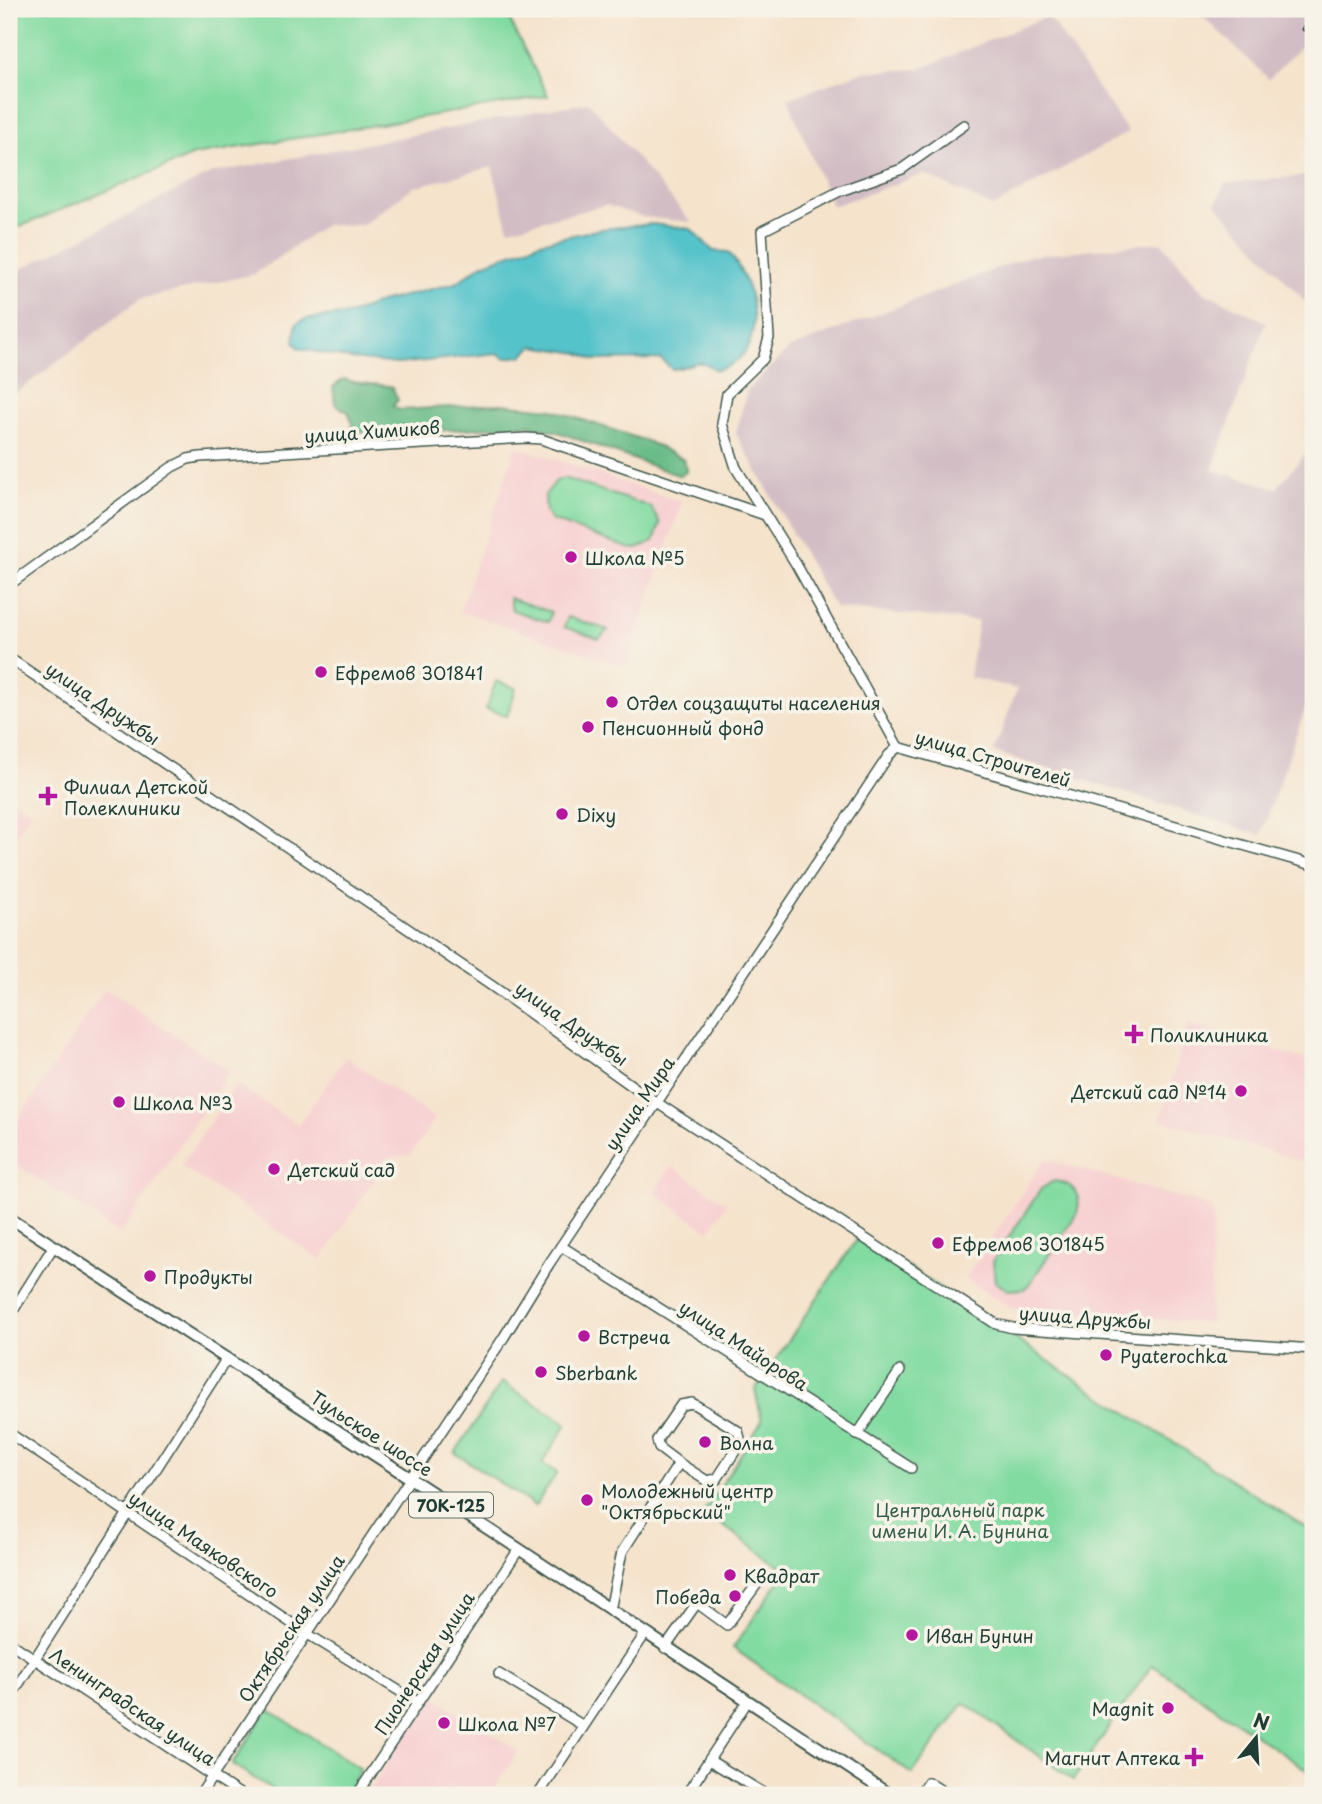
<svg xmlns="http://www.w3.org/2000/svg" width="1322" height="1804" viewBox="0 0 1322 1804" font-family="'Playpen Sans',sans-serif">
  <style>
    .built { fill: #f7cfd0 }
    .industrial { fill: #d2bdc5 }
    .green { fill: #82dba1; stroke: #508c6a; stroke-width: 2 }
    .forest { fill: #69bb87; stroke: #447c5e; stroke-width: 2 }
    .water { fill: #55c3ca; stroke: #3a807f; stroke-width: 2 }
    .lines { fill: none; stroke-linecap: round; stroke-linejoin: round }
    .minor-casing { stroke: #3f564b; stroke-width: 12 }
    .major-casing { stroke: #3f564b; stroke-width: 14 }
    .minor { stroke: #fff; stroke-width: 9 }
    .major { stroke: #fff; stroke-width: 10 }
    .rail-casing { stroke: #1f3d34; stroke-width: 5 }
    .rail { stroke: #f7f3e8; stroke-width: 2.5; stroke-dasharray: 8; stroke-linecap: butt }
    .poi-dot { fill: #b5179e; stroke: #f7f3e8; stroke-width: 2.5 }
    .labels { text-anchor: middle; dominant-baseline: central; stroke-width: 7; stroke-linejoin: round; paint-order: stroke }
    .shield { fill: #f7f3e8; stroke: #60746a; stroke-width: 2 }
    .shield-label { font-size: 16px; font-weight: bold; fill: #1f3d34 }
    .street-label { font-size: 18px; fill: #1f3d34; stroke: #f7f3e8 }
    .poi-label { font-size: 18px; fill: #1f3d34; stroke: #f7f3e8; text-anchor: start }
    .park-label { font-size: 18px; fill: #335d4a; stroke: #f7f3e8 }
  </style>
  <rect width="100%" height="100%" fill="#f7f3e8"/>
  <filter id="ink" filterUnits="userSpaceOnUse"><feTurbulence type="fractalNoise" baseFrequency=".0143" numOctaves="2"/><feDisplacementMap in="SourceGraphic" scale="14" xChannelSelector="R" yChannelSelector="G"/><feConvolveMatrix kernelMatrix="1 2 1 2 8 2 1 2 1" color-interpolation-filters="sRGB"/></filter>
  <filter id="wash" filterUnits="userSpaceOnUse"><feTurbulence type="fractalNoise" baseFrequency=".00686" numOctaves="4" result="noise"/><feDisplacementMap in="SourceGraphic" scale="28" xChannelSelector="R" yChannelSelector="G"/><feGaussianBlur stdDeviation="1.57" result="paint"/><feColorMatrix in="noise" values="0 0 0 0 0 0 0 0 0 0 0 0 0 0 0 0 0 1.4 0 .05"/><feComposite in="paint" operator="in"/></filter>
  <g filter="url(#wash)">
    <rect width="100%" height="100%" fill="#f5e3cc"/>
    <g class="built">
      <path d="M516,446L682,502L626,667L460,611Z"/>
      <path d="M9,797L31,812L9,847Z"/>
      <path d="M105,989L229,1071L121,1234L9,1160V1133Z"/>
      <path d="M1188,1024L1313,1062L1312,1164L1160,1120Z"/>
      <path d="M346,1057L435,1119L410,1155L388,1158L368,1172L376,1177L321,1260L181,1166L236,1084L298,1125Z"/>
      <path d="M1045,1159L1213,1207L1210,1323L1011,1308L965,1279Z"/>
      <path d="M672,1166L727,1204L709,1231L654,1193Z"/>
      <path d="M431,1695L519,1751L491,1795H367Z"/>
    </g>
    <g class="industrial">
      <path d="M1195,9H1313V34L1269,79Z"/>
      <path d="M1048,16L1128,132L993,207L924,174L832,206L788,99L861,72L920,69Z"/>
      <path d="M589,102L691,222L643,217L606,205L509,229L492,167L413,187L362,225H325L255,274L140,299L9,398V275L212,173Z"/>
      <path d="M1313,175V310L1216,204L1225,184Z"/>
      <path d="M1161,242L1202,291L1266,322L1212,470L1277,488L1313,444V699L1309,698L1261,835L994,752L1017,689L969,677L978,621L835,608L736,434L747,390L790,348L1030,256Z"/>
    </g>
    <g class="green">
      <path d="M9,9H504L548,96L194,155L9,231Z"/>
      <path d="M564,478L651,507L660,523L654,541L637,549L628,548L551,520L546,513L545,495L556,481Z"/>
      <path d="M509,598L551,612L548,622L512,610Z"/>
      <path d="M568,617L608,630L599,639L564,627Z"/>
      <path d="M496,681L516,688L507,716L486,709Z"/>
      <path d="M1054,1181C1073,1182 1082,1195 1077,1213L1030,1283L1024,1289L1008,1290L995,1282L993,1261L1041,1189Z"/>
      <path d="M857,1239L915,1271L1096,1393L1313,1532V1774L1152,1665L1073,1780L964,1703L912,1774L733,1648L786,1571L704,1512L762,1421L755,1390Z"/>
      <path d="M502,1382L567,1424L542,1463L557,1473L535,1506L455,1453Z"/>
      <path d="M268,1709L361,1769L345,1795H281L232,1764Z"/>
    </g>
    <path class="forest" d="M344,379C360,386 376,382 392,387L398,400L393,406L400,410L501,404L550,409L649,442L683,459L687,471L680,476L558,432L527,425L370,435L353,428L349,413L335,404L333,387Z"/>
    <path class="water" d="M652,224L691,229L713,251L728,252C756,283 772,358 716,370C694,355 693,368 672,369L661,359L595,360L579,353L533,346L522,356L504,358L498,353L398,364L351,359L299,348L294,342L296,324L305,319L352,314L380,302L456,283L483,264L541,242L601,229Z"/>
  </g>
  <g filter="url(#ink)">
    <g class="lines">
      <defs>
        <g id="minor">
          <path d="M964,125L902,169L840,191L762,231L769,338L763,359L727,394L722,424L736,468L796,564L898,747L1313,865"/>
          <path d="M9,585L172,467L188,459L200,457L526,438L541,439L765,515"/>
          <path d="M9,658L492,986L642,1093L996,1324L1013,1328L1313,1349"/>
          <path d="M561,1246L911,1468"/>
          <path d="M9,1317L53,1247"/>
          <path d="M9,1433L306,1633L417,1702"/>
          <path d="M857,1435L900,1371"/>
          <path d="M610,1610L622,1552L679,1463L659,1448L657,1440L681,1405L692,1403L738,1431L741,1442L717,1479L707,1481L679,1463"/>
          <path d="M9,1642L241,1795"/>
          <path d="M665,1648L697,1603L727,1625L757,1584"/>
          <path d="M499,1674L582,1725"/>
          <path d="M9,1699L227,1358"/>
          <path d="M709,1760L767,1795"/>
          <path d="M200,1795L504,1337L549,1264L889,755L898,747"/>
          <path d="M357,1795L519,1549"/>
          <path d="M538,1795L645,1634"/>
          <path d="M686,1795L747,1702"/>
          <path d="M919,1795L928,1782L948,1795"/>
        </g>
        <path id="major" d="M9,1217L519,1549L890,1795"/>
      </defs>
      <use href="#minor" class="minor-casing"/>
      <use href="#major" class="major-casing"/>
      <use href="#minor" class="minor"/>
      <use href="#major" class="major"/>
      <defs>
        <path id="rail" d="M1304,29L1313,20"/>
      </defs>
      <use href="#rail" class="rail-casing"/>
      <use href="#rail" class="rail"/>
    </g>
  </g>
  <g class="poi-dot">
    <circle cx="571" cy="557" r="7"/>
    <circle cx="321" cy="672" r="7"/>
    <circle cx="612" cy="702" r="7"/>
    <circle cx="588" cy="727" r="7"/>
    <path d="M44.5 785.5h7v7h7v7h-7v7h-7v-7h-7v-7h7z"/>
    <circle cx="562" cy="814" r="7"/>
    <path d="M1130.5 1023.5h7v7h7v7h-7v7h-7v-7h-7v-7h7z"/>
    <circle cx="1241" cy="1091" r="7"/>
    <circle cx="119" cy="1102" r="7"/>
    <circle cx="274" cy="1169" r="7"/>
    <circle cx="938" cy="1243" r="7"/>
    <circle cx="150" cy="1276" r="7"/>
    <circle cx="584" cy="1336" r="7"/>
    <circle cx="1106" cy="1355" r="7"/>
    <circle cx="541" cy="1372" r="7"/>
    <circle cx="705" cy="1442" r="7"/>
    <circle cx="587" cy="1500" r="7"/>
    <circle cx="730" cy="1575" r="7"/>
    <circle cx="735" cy="1596" r="7"/>
    <circle cx="912" cy="1635" r="7"/>
    <circle cx="1168" cy="1708" r="7"/>
    <circle cx="444" cy="1723" r="7"/>
    <path d="M1190.5 1746.5h7v7h7v7h-7v7h-7v-7h-7v-7h7z"/>
  </g>
  <g class="labels">
    <rect class="shield" x="409" y="1492.5" width="84" height="25" rx="5"/>
    <g class="shield-label">
      <text x="451" y="1505">70К-125</text>
    </g>
    <g class="street-label">
      <text transform="translate(372 431) rotate(-4)">улица Химиков</text>
      <text transform="translate(103 703) rotate(34)">улица Дружбы</text>
      <text transform="translate(993 758) rotate(16)">улица Строителей</text>
      <text transform="translate(572 1023) rotate(35)">улица Дружбы</text>
      <text transform="translate(639 1103) rotate(-56)">улица Мира</text>
      <text transform="translate(1085 1317) rotate(4)">улица Дружбы</text>
      <text transform="translate(744 1345) rotate(33)">улица Майорова</text>
      <text transform="translate(372 1433) rotate(33)">Тульское шоссе</text>
      <text transform="translate(204 1544) rotate(34)">улица Маяковского</text>
      <text transform="translate(291 1628) rotate(-56)">Октябрьская улица</text>
      <text transform="translate(424 1663) rotate(-57)">Пионерская улица</text>
      <text transform="translate(133 1706) rotate(34)">Ленинградская улица</text>
    </g>
    <g class="poi-label">
      <text x="585" y="557">Школа №5</text>
      <text x="335" y="672">Ефремов 301841</text>
      <text x="626" y="702">Отдел соцзащиты населения</text>
      <text x="602" y="727">Пенсионный фонд</text>
      <text x="64" y="786">Филиал Детской<tspan x="64" dy="21">Полеклиники</tspan></text>
      <text x="576" y="814">Dixy</text>
      <text x="1150" y="1034">Поликлиника</text>
      <text x="1227" y="1091" text-anchor="end">Детский сад №14</text>
      <text x="133" y="1102">Школа №3</text>
      <text x="288" y="1169">Детский сад</text>
      <text x="952" y="1243">Ефремов 301845</text>
      <text x="164" y="1276">Продукты</text>
      <text x="598" y="1336">Встреча</text>
      <text x="1120" y="1355">Pyaterochka</text>
      <text x="555" y="1372">Sberbank</text>
      <text x="719" y="1442">Волна</text>
      <text x="601" y="1490">Молодежный центр<tspan x="601" dy="21">"Октябрьский"</tspan></text>
      <text x="744" y="1575">Квадрат</text>
      <text x="721" y="1596" text-anchor="end">Победа</text>
      <text x="926" y="1635">Иван Бунин</text>
      <text x="1154" y="1708" text-anchor="end">Magnit</text>
      <text x="458" y="1723">Школа №7</text>
      <text x="1180" y="1757" text-anchor="end">Магнит Аптека</text>
    </g>
    <g class="park-label">
      <text x="960" y="1509">Центральный парк<tspan x="960" dy="21">имени И. А. Бунина</tspan></text>
    </g>
  </g>
  <rect width="1322" height="1804" fill="none" stroke="#f7f3e8" stroke-width="35"/>
  <g transform="translate(1256 1738) rotate(18)" stroke="#f7f3e8" stroke-width="5" paint-order="stroke">
  <path d="M0-5L12 26L0 18L-12 26Z" fill="#1f3d34"/>
  <text y="-10" font-size="19" font-weight="bold" text-anchor="middle" fill="#1f3d34">N</text>
  </g>
</svg>
